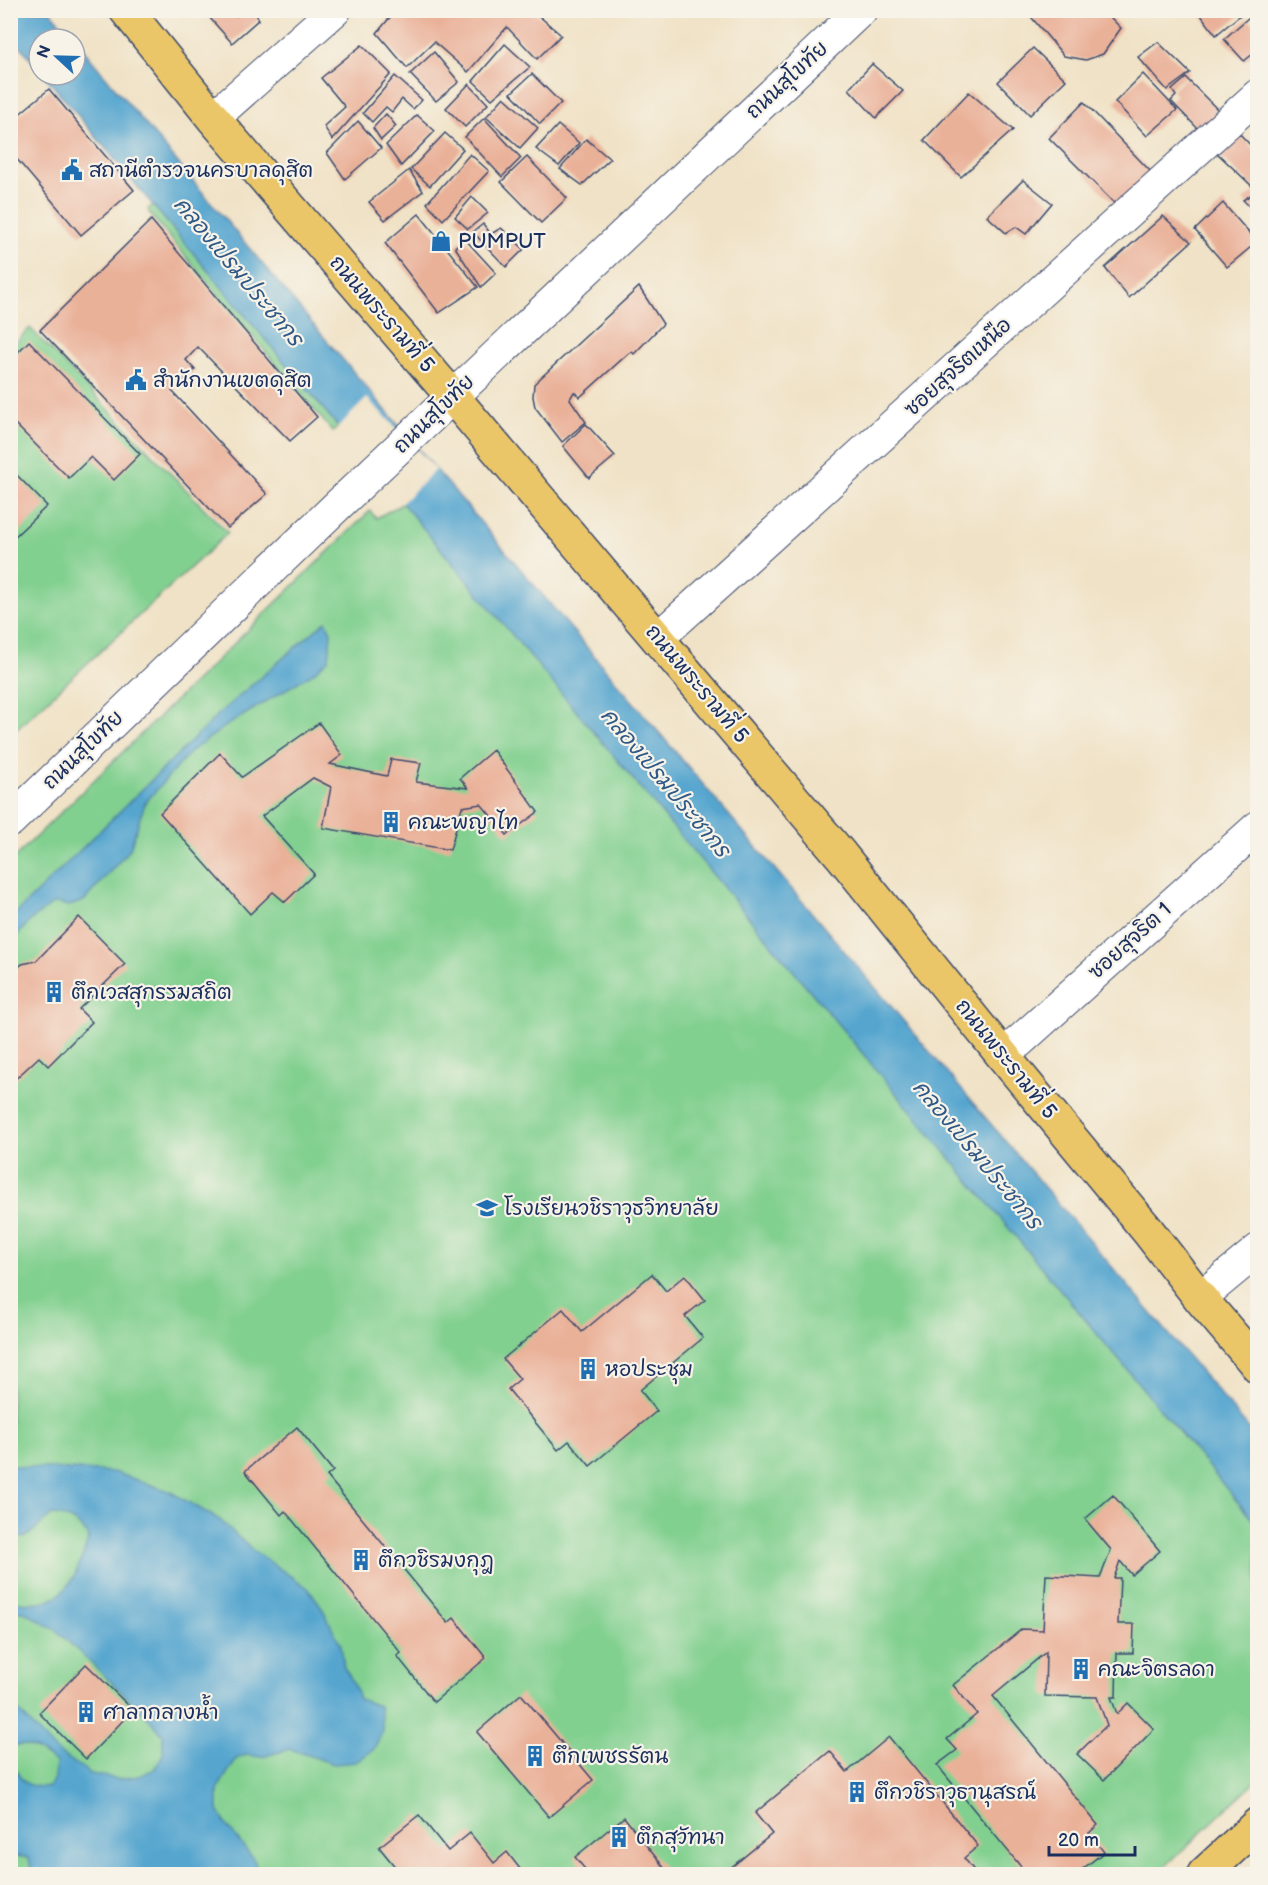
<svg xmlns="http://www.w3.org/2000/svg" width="1268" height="1885" viewBox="0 0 1268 1885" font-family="'Balsamiq Sans','Playpen Sans Thai',sans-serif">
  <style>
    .green { fill: #82d090; stroke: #4e8077; stroke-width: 1.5 }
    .water { fill: #55a5cf; stroke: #386a96; stroke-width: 1.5 }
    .pier { fill: #f0e2c6 }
    .building { fill: #eab199 }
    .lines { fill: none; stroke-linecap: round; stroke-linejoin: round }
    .minor-casing { stroke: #3b4a6e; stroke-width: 34 }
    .major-casing { stroke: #3b4a6e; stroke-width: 36 }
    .minor { stroke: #fff; stroke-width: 32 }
    .major { stroke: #ebc669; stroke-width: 33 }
    .labels { text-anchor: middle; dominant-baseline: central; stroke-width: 4.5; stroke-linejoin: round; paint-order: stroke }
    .street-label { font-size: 21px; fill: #1b2f5e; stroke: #f7f3e8 }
    .poi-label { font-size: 21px; fill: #1b2f5e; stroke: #f7f3e8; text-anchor: start }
    .water-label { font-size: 22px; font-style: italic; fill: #2f5886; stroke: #f7f3e8 }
  </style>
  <rect width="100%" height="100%" fill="#f7f3e8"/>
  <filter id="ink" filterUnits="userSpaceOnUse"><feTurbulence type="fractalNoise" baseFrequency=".0167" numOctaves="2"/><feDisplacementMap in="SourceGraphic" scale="12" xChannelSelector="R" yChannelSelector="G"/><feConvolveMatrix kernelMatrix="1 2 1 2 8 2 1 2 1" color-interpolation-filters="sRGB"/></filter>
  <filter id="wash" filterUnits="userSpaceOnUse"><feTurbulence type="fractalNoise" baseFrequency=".008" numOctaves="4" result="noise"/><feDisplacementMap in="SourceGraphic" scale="24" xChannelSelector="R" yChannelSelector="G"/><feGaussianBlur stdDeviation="1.35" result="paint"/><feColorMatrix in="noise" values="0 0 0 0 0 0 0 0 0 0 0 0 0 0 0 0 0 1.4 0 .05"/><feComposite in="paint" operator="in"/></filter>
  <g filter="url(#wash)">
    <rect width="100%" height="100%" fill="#f0e2c6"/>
    <g class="green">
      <path d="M153,205L339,426L333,432L150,214L148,209Z"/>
      <path d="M30,328L228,533L11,734L10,348Z"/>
      <path d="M404,503L1257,1525V1780L1157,1874H11V861L370,511L376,518Z"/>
    </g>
    <g class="water">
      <path d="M10,11H50L74,39H39V69L11,35Z"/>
      <path d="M75,40L317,329L1257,1438V1525L44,75H75Z"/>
      <path d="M326,621L331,632L329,659L313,673L229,724L190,752L145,803L130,849L84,901L69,906L54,903L31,920L11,942V918L225,708Z"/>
      <path d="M11,1466L113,1472L169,1491L220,1520L251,1549L308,1588L321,1606L341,1645L344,1668L352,1680L359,1699L379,1706L383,1731L373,1750L356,1762L334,1764L290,1749L262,1757L246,1755L236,1759L218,1788V1810L227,1826L254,1860L259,1874H32L29,1858L17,1856L11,1858V1761C21,1781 24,1788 49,1787L55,1778L56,1763C43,1753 27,1740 11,1747V1697L16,1708L54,1749L91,1774L118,1779L139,1776L155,1769L163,1754V1735L145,1714L56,1630L23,1611H11V1601C65,1611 75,1581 89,1537C79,1523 69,1516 52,1515L25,1538L11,1535Z"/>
    </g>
    <path class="pier" d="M367,398L436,469L401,504L337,428Z"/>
    <g id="blocks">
      <g class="building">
        <path d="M217,10H230L236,16L243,10H253L259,19L232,43L209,17Z"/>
        <path d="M396,10H532L561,35L537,59L507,27L468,72L434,42L407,68L377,33Z"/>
        <path d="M1029,10H1103L1121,28L1103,54L1086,60L1064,56L1027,12Z"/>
        <path d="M1197,10H1242L1244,12L1216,35Z"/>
        <path d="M1248,18L1258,28V50L1244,61L1224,39Z"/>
        <path d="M1158,42L1190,73L1167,90L1138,57Z"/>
        <path d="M505,44L530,67L492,99L473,81Z"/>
        <path d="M362,45L391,74L332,140L324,126L345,107L321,78Z"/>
        <path d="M1033,48L1066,80L1030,115L998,82Z"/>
        <path d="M434,52L459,82L436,101L410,74Z"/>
        <path d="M872,64L903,91L876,118L849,89Z"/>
        <path d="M532,74L561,103L540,124L511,93Z"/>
        <path d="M1143,74L1177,110L1147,136L1115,102Z"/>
        <path d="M395,76L422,100L413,109L402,99L392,112L386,107L372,122L363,113Z"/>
        <path d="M1186,78L1223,115L1203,134L1171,101L1176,96L1172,90Z"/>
        <path d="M469,84L488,104L465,127L446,108Z"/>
        <path d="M49,89L134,190L81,235L10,151V122Z"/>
        <path d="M969,92L1013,130L961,177L924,140Z"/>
        <path d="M504,97L538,128L520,148L486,117Z"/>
        <path d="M1084,102L1153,174L1118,207L1049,138Z"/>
        <path d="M386,114L396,126L381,140L373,128Z"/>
        <path d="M417,115L435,131L401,166L386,145Z"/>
        <path d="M484,118L521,158L502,177L465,137Z"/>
        <path d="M358,121L381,148L345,179L327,153Z"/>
        <path d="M558,125L579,143L559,166L536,149Z"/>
        <path d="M1237,131L1258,153V215L1243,200L1257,191L1216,152Z"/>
        <path d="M445,133L463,149L430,186L411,169Z"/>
        <path d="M586,139L610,159L582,185L560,169Z"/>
        <path d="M470,154L489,171L443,220L427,203Z"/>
        <path d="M527,157L567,198L541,223L501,182Z"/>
        <path d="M409,170L423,191L385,220L369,202Z"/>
        <path d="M1023,180L1052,203L1026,234L1016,227L1006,233L987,216Z"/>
        <path d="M472,197L488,213L468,229L455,217Z"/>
        <path d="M1223,203L1257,242L1227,267L1195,230Z"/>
        <path d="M419,214L478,287L439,313L385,243Z"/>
        <path d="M1163,216L1191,242L1129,298L1105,268Z"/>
        <path d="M151,220L317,417L290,441L198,347L186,360L195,370L172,391L267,494L228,528L40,330Z"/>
        <path d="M483,224L491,234L501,228L524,249L506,267L473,232Z"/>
        <path d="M464,238L496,273L481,287L455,247Z"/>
        <path d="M639,287L663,324L634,354L632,352L629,353L580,397L574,392L570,399L586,422L562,442L535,407L533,397L534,384Z"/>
        <path d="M29,341L140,454L114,480L91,457L69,478L10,419V360Z"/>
        <path d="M586,424L615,456L589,478L563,446Z"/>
        <path d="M10,468L47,506L10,541Z"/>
        <path d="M319,723L342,755L330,764L387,776L391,759L421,763L416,782L468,788L460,778L493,750L538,812L507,835L481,804L462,807L450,850L323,828L331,787L313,778L262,816L314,874L285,902L273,892L250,914L160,813L220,753L242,777Z"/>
        <path d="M79,917L125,964L79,1009L92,1022L48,1066L39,1057L10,1084V975L22,964L36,961Z"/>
        <path d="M652,1274L666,1291L685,1275L705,1300L685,1316L703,1338L640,1390L657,1411L590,1466L569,1441L558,1450L525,1410L508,1389L520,1379L503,1359L563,1309L582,1332Z"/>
        <path d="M297,1427L333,1471L327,1476L448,1623L454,1618L486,1658L434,1702L397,1656L401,1653L285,1511L281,1515L245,1471Z"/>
        <path d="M1113,1495L1160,1551L1132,1575L1120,1561L1114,1578H1120L1118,1624H1134L1133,1653H1117L1116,1697H1111L1117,1714L1128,1703L1154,1729L1104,1780L1077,1754L1107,1725L1097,1697L1045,1696L1046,1652L993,1696L1098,1825L1089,1833L1104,1852L1076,1874H1027L937,1765L957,1750L947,1739L977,1714L953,1685L1022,1629L1043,1630L1046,1575L1100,1578L1111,1550L1085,1519Z"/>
        <path d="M86,1664L133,1710L86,1759L39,1713Z"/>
        <path d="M521,1694L593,1780L549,1817L477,1732Z"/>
        <path d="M889,1737L978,1846L964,1858L977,1874H731L728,1870L772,1834L755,1813L830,1751L847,1772Z"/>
        <path d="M419,1815L448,1851L470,1833L494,1863L507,1852L524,1874H401L379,1847Z"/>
        <path d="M624,1817L669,1874H589L575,1857Z"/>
      </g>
    </g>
  </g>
  <g filter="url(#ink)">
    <use href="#blocks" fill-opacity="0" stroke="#3b4a6e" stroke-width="1.5"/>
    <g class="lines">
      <defs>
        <g id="minor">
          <path d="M213,118L335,10"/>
          <path d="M658,638L1258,95"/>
          <path d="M10,821L337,506L861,10"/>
          <path d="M1003,1056L1258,827"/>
          <path d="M1200,1298L1258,1250"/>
        </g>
        <g id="major">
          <path d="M126,10L213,118L452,396L841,855L1003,1056L1148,1231L1200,1298L1258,1366"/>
          <path d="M1204,1874L1258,1824"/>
        </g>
      </defs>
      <use href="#minor" class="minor-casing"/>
      <use href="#major" class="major-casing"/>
      <use href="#minor" class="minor"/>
      <use href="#major" class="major"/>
    </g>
  </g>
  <defs>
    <symbol id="civic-bare" viewBox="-9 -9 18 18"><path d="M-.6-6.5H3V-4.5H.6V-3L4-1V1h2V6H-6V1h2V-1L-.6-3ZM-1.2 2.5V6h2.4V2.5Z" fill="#1f6fb2" stroke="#f7f3e8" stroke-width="2.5" paint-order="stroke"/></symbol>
    <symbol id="shop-bare" viewBox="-9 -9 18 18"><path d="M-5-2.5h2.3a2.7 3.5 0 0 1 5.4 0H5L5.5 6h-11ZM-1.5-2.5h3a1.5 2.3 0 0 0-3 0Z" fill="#1f6fb2" stroke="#f7f3e8" stroke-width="2.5" paint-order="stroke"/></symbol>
    <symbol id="building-bare" viewBox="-9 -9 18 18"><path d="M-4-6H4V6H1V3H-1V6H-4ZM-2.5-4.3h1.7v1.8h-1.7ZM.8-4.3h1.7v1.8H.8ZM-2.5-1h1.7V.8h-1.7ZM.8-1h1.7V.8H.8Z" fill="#1f6fb2" stroke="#f7f3e8" stroke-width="2.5" paint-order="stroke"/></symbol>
    <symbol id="school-bare" viewBox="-9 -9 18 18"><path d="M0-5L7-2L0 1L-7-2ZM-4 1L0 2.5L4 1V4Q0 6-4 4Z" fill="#1f6fb2" stroke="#f7f3e8" stroke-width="2.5" paint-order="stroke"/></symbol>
  </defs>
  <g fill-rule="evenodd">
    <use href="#civic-bare" x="57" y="155" width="30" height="30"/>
    <use href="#shop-bare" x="426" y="226" width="30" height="30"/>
    <use href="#civic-bare" x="121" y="365" width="30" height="30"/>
    <use href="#building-bare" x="376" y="807" width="30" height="30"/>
    <use href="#building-bare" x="39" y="977" width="30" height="30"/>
    <use href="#school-bare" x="472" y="1193" width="30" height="30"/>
    <use href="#building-bare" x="573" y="1354" width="30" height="30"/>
    <use href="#building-bare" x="346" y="1545" width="30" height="30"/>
    <use href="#building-bare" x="1066" y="1654" width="30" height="30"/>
    <use href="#building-bare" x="71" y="1697" width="30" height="30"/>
    <use href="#building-bare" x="520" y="1741" width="30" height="30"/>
    <use href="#building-bare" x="842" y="1777" width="30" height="30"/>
    <use href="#building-bare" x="604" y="1822" width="30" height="30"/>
  </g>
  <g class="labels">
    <g class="street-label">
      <text transform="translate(787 80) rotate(-43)">ถนนสุโขทัย</text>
      <text transform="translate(382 314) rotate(49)">ถนนพระรามที่ 5</text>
      <text transform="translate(958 367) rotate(-42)">ซอยสุจริตเหนือ</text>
      <text transform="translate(434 414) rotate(-44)">ถนนสุโขทัย</text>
      <text transform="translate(697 684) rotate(50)">ถนนพระรามที่ 5</text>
      <text transform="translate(83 750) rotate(-44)">ถนนสุโขทัย</text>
      <text transform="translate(1130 941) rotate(-42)">ซอยสุจริต 1</text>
      <text transform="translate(1006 1059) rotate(51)">ถนนพระรามที่ 5</text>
    </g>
    <g class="poi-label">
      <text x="89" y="170">สถานีตำรวจนครบาลดุสิต</text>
      <text x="458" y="241">PUMPUT</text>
      <text x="153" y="380">สำนักงานเขตดุสิต</text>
      <text x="408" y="822">คณะพญาไท</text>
      <text x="71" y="992">ตึกเวสสุกรรมสถิต</text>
      <text x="504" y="1208">โรงเรียนวชิราวุธวิทยาลัย</text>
      <text x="605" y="1369">หอประชุม</text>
      <text x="378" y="1560">ตึกวชิรมงกุฎ</text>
      <text x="1098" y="1669">คณะจิตรลดา</text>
      <text x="103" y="1712">ศาลากลางน้ำ</text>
      <text x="552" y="1756">ตึกเพชรรัตน</text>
      <text x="874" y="1792">ตึกวชิราวุธานุสรณ์</text>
      <text x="636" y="1837">ตึกสุวัทนา</text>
    </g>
    <g class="water-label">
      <text transform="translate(238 272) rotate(50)">คลองเปรมประชากร</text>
      <text transform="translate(665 783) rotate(50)">คลองเปรมประชากร</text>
      <text transform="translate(977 1155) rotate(50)">คลองเปรมประชากร</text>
    </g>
  </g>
  <rect width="1268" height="1885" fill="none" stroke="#f7f3e8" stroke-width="36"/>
  <g transform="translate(57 57) rotate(292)"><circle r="28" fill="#f7f3e8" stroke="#9fa5b1" stroke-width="1.5"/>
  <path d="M0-4.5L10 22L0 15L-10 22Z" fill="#1f6fb2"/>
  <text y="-9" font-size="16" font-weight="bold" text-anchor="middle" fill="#1b2f5e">N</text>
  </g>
  <path d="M1049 1846v9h86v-9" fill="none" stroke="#1b2f5e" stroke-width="3"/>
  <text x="1058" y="1846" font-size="18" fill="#1b2f5e" stroke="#f7f3e8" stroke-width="4.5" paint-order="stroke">20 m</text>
</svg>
